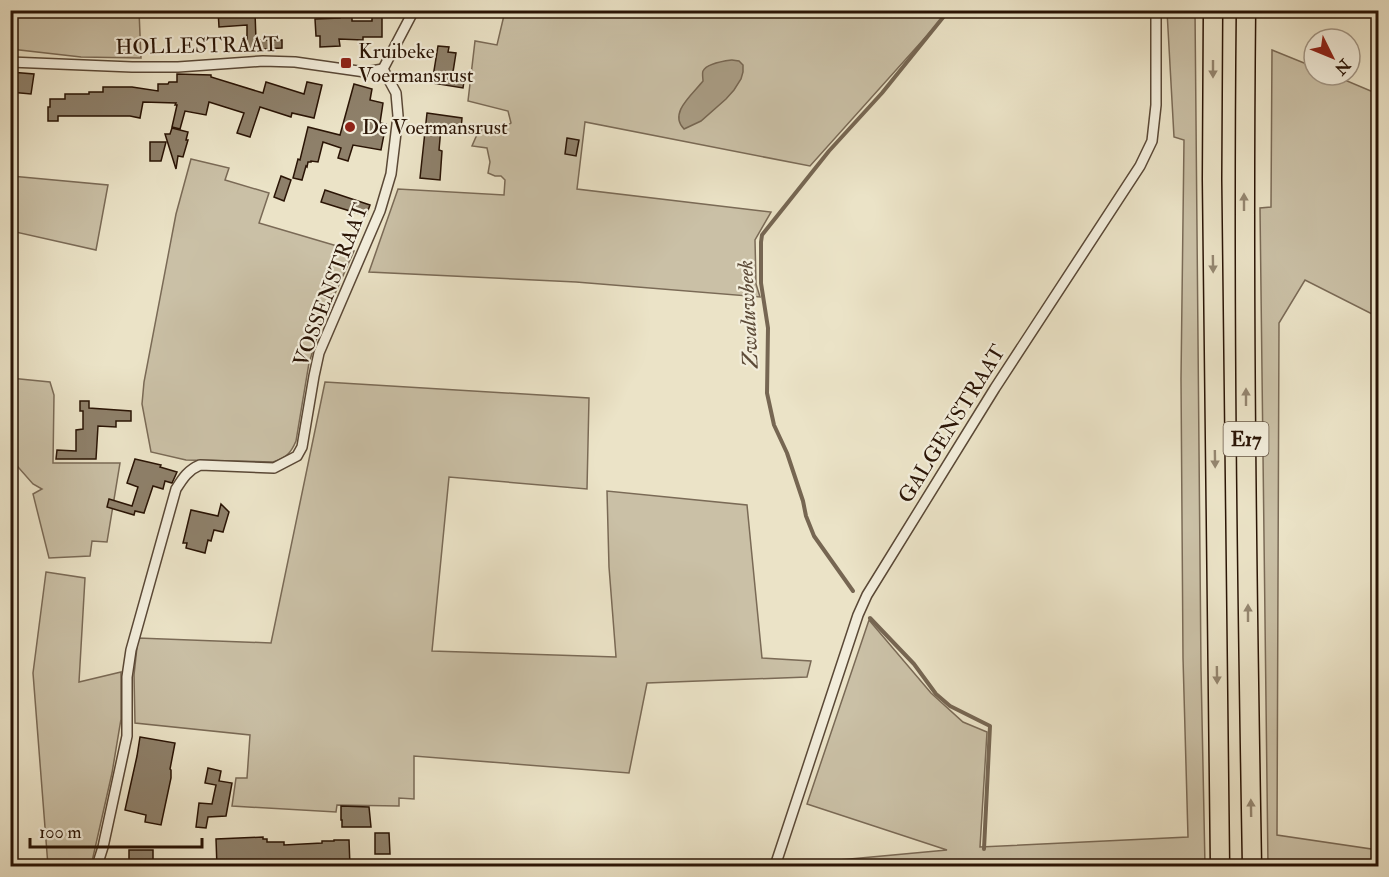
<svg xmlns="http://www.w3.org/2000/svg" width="1389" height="877" viewBox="0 0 1389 877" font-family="'IM FELL Double Pica',serif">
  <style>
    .green { fill: #cac0a6; stroke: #7a6a56; stroke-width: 1.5 }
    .water { fill: #a99d85; stroke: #766652; stroke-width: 1.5 }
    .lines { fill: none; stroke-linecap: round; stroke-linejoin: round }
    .stream { stroke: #766652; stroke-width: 4 }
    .building { fill: #8e806a; stroke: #2a1405; stroke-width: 1.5 }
    .minor-casing { stroke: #5a4836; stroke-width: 12 }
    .motorway-casing { stroke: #2a1405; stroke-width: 21 }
    .minor { stroke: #f2eddb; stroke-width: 9 }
    .motorway { stroke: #ebe3c7; stroke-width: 18 }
    .oneway { fill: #948670 }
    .poi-dot { fill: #8f2418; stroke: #f2eddb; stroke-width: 2 }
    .labels { text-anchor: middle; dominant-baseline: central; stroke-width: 4.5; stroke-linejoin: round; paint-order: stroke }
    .shield { fill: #f2eddb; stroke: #665545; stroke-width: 1.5 }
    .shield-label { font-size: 20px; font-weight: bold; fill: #2a1405 }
    .street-label { font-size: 21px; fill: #2a1405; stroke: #f2eddb }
    .poi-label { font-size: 21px; fill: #2a1405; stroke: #f2eddb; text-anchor: start }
    .water-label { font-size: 22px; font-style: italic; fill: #5d4b38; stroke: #f2eddb }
  </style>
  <rect width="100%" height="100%" fill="#ebe3c7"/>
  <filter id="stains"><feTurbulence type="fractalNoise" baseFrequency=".00333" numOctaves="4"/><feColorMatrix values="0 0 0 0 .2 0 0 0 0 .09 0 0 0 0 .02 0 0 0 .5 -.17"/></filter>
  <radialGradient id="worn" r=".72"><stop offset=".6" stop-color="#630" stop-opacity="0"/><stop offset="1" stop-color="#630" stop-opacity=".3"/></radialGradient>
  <g class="green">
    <path d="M11,10L139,11L141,58L81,57L11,49Z"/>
    <path d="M505,11H949L810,166L585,122L577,189L771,212L755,240L756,284L760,297L576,282L369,272L398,189L504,195L505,180L501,176H495L488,173L490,162L487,148L472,146L479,130L502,129L511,123L508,111L468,101L475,41L497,45Z"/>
    <path d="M1167,11H1195L1201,668L1205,866H795L796,864L947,850L807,804L869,620L931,693L963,722L987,732L980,847L1188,837L1183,658L1181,379L1184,140L1174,137Z"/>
    <path d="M1272,50L1314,67V75H1333L1378,94V317L1305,280L1279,323L1277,835L1378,850V866H1268L1260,208L1271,207Z"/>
    <path d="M191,159L229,168L225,180L269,193L259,223L354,251L321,325L309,363L296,441C291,453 286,458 273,462L186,460L151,452L142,404L144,382L176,214Z"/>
    <path d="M11,176L108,185L96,250L11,231Z"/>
    <path d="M10,378L50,382L54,395L53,463H120L107,542L92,541L90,556L49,558L33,494L42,489L33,484L11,459Z"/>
    <path d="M325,382L589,398L587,489L449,477L432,651L616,657L609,567L607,491L747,505L762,658L811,661L807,677L647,683L629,773L414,756V799L399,798V806L337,805L336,812L232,806L236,778H247L250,735L135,723L134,675L138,638L271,643Z"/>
    <path d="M46,572L85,578L79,682L121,672V719L112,773L91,866H48L33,673Z"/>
  </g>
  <path class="water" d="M732,60L739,61L743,65V72L741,79L734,90L726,99L701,121L684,129C668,113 693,94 703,81C703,79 702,73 703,71C707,63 724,61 732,60Z"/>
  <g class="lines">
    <g class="stream">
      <path d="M853,591L814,536L806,516L803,501L787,453L774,425L767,393L768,328L761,283V242L762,235L829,151L882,93L949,10"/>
      <path d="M870,618L914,664L936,694L950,706L990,726L984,849"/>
    </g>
  </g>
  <g class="building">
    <path d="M218,10H235L236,13L255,12L256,40H282V48L247,50V25L219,27Z"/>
    <path d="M340,10H352V21H372V14H382V37H363V40L339,39L340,46L320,47V36H316L315,19L340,18Z"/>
    <path d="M438,46L449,47L448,52L456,53L453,72L465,74L463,88L432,83Z"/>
    <path d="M10,72L34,74L31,94L10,92Z"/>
    <path d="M177,74L211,75V77L263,93L266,82L304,94L307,82L322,85L314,118L292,113L291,117L260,107L250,137L237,133L244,113L209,102L206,115L185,111L180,129L172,127L177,105H175L176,103L143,102L140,118L130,116H58V121H48V107H50V99H65V94H89V92H103V87H132L158,91V84H168L169,82H177Z"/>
    <path d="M354,84L372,89L370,100L383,103L380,123L386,124L381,150L353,145L348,161L338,158L341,148L323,142L318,162L311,161V162H308L307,167L306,166L302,180L293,178L298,159L300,160L308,127L340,135Z"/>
    <path d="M427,113L462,118L461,130L441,128L439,150L442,151L440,180L420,178Z"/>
    <path d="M172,128L188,132L186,140H188L183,157L178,156L176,169L165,134H170Z"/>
    <path d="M567,138L579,140L576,156L565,154Z"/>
    <path d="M150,142H166L161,161H150Z"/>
    <path d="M281,176L291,180L284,201L274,197Z"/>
    <path d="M325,190L370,205L366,216L321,202Z"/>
    <path d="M80,401H89V408L131,411V421H116V427L98,426L96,459H56L57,450L76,451V430L83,429V411H80Z"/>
    <path d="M135,459L161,465L160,467L177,472L172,483L165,481L163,489L153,486L144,513L135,511L134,515L107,507L109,499L132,506L138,487L127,483Z"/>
    <path d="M221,504L229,512L223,532L214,530L211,541L208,540L205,553L186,548L187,543H183L191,510L218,516Z"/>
    <path d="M140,737L175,743L170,769L171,770V778L161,825L145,822L146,815L125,810L137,756Z"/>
    <path d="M208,768L221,771L219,781L232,783L226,816L208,817L206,828L196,827L199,803L212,804L216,785L205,783Z"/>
    <path d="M341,806L369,807L371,827H342V820H341Z"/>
    <path d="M375,833H389L390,854H375Z"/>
    <path d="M263,837V839H267V842H284V845L322,843V841H334V840H349L350,867H217L216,839Z"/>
    <rect x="129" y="850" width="24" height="17"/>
  </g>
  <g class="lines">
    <defs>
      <g id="minor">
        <path d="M10,62L132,67H178L263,61L295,62L365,72L383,69"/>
        <path d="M383,69L414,10"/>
        <path d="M97,866L103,847L127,736V677L131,650L176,489C183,478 188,470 200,465L274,468L297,456L302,447L314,376L319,353L380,211L391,174L398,116L396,93L383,69"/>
        <path d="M775,866L858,615L867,595L995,388L1140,166L1152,141L1156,105V10"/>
      </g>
      <g id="motorway">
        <path d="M1213,10L1212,179L1220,866"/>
        <path d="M1246,10C1243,296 1247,581 1252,866"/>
      </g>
    </defs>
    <use href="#minor" class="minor-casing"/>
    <use href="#motorway" class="motorway-casing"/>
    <use href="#minor" class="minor"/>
    <use href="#motorway" class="motorway"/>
  </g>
  <defs><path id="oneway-solid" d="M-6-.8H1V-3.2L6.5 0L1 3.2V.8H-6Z" transform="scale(1.5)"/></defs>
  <g class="oneway">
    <use href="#oneway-solid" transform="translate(1213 69) rotate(90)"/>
    <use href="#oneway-solid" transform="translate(1244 202) rotate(-90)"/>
    <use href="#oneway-solid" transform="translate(1213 264) rotate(89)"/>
    <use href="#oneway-solid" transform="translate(1246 397) rotate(-90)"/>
    <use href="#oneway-solid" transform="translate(1215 459) rotate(89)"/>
    <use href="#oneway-solid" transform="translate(1248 613) rotate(-90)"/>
    <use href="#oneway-solid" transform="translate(1217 675) rotate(89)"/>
    <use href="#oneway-solid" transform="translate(1251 808) rotate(-91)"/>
  </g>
  <g class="poi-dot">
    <rect x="340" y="57" width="12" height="12" rx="3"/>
    <circle cx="350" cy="127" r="6"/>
  </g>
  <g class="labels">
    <rect class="shield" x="1223.5" y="422" width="45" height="34" rx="4.5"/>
    <g class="shield-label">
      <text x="1246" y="439">E17</text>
    </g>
    <g class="street-label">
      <text transform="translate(197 46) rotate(-1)">HOLLESTRAAT</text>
      <text transform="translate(331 285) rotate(-69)">VOSSENSTRAAT</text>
      <text transform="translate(952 424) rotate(-58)">GALGENSTRAAT</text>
    </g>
    <g class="poi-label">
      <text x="358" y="51">Kruibeke<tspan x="358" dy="24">Voermansrust</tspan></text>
      <text x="362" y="127">De Voermansrust</text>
    </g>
    <g class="water-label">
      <text transform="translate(748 314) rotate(-93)">Zwaluwbeek</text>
    </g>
  </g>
  <rect width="1389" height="877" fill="none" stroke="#ebe3c7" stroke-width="36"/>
  <rect x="12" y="12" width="1365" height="853" fill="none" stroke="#2a1405" stroke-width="3"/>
  <rect x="18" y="18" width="1353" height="841" fill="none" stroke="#2a1405" stroke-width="1.5"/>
  <g transform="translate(1332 57) rotate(133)"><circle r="28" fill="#f2eddb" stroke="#a29685" stroke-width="1.5"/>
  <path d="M0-4.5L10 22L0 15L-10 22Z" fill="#8f2418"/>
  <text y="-9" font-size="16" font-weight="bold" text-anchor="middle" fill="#2a1405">N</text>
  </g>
  <path d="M30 838v9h172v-9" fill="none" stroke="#2a1405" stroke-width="3"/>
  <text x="39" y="838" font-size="18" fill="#2a1405" stroke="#f2eddb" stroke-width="4.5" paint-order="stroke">100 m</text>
  <rect width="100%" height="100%" filter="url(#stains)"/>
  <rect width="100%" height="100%" fill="url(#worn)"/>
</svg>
